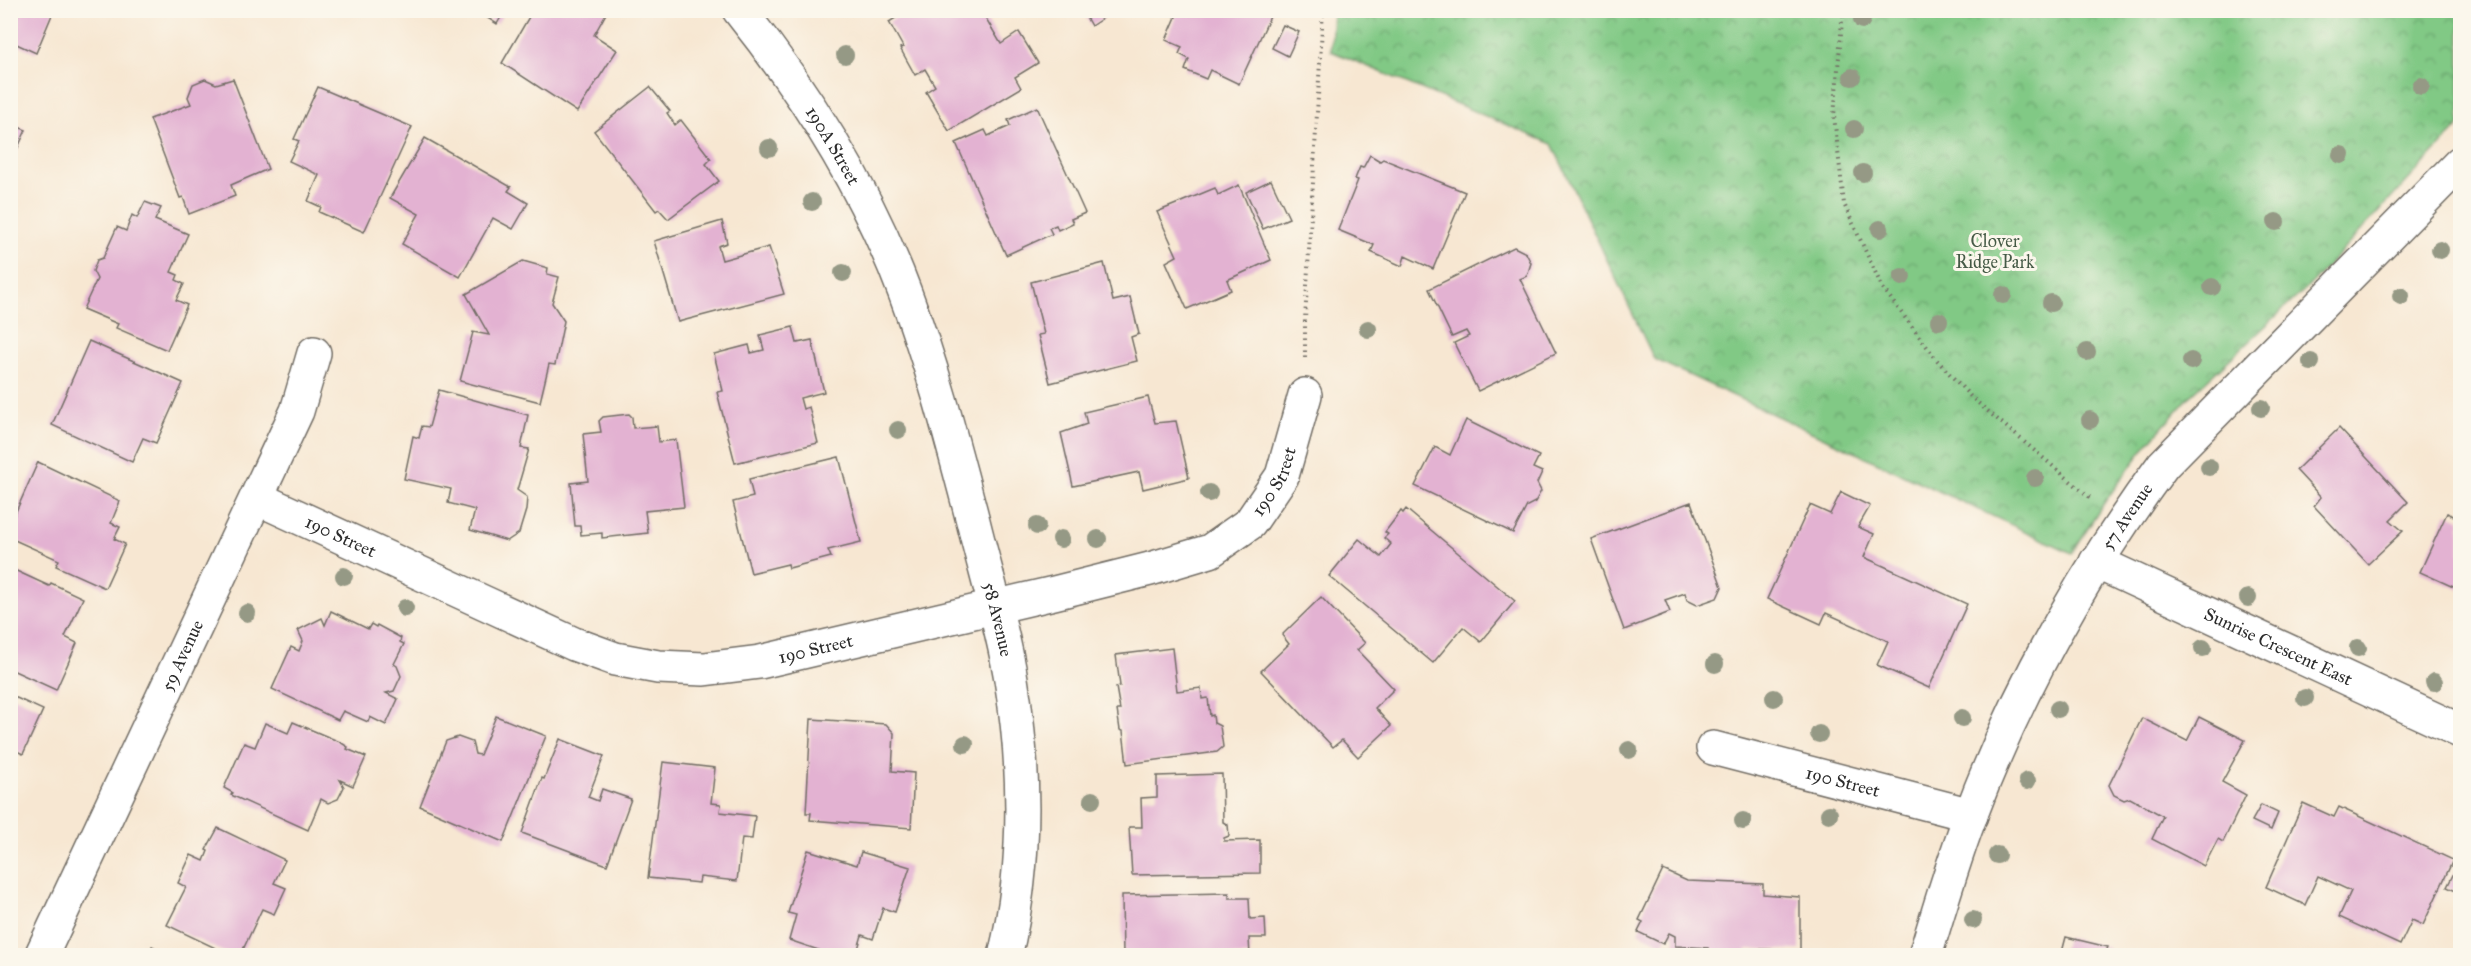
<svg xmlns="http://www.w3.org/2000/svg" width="2471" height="966" viewBox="0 0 2471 966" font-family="'IM FELL Great Primer',serif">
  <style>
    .park { fill: url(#park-crowns); stroke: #567a58; stroke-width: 1.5 }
    .building { fill: #e3b2d2 }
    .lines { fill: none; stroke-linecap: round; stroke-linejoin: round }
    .minor-casing { stroke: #726d65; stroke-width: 36 }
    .path { stroke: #726d65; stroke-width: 4; stroke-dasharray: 1.5 4.5; stroke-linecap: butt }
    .minor { stroke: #fff; stroke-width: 33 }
    .tree { fill: #959985 }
    .labels { text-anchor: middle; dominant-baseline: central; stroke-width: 6; stroke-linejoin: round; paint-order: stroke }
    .street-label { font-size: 18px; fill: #2b2b2b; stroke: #fbf7ec }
    .park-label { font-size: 18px; fill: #455a46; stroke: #fbf7ec }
  </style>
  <defs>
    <pattern id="park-crowns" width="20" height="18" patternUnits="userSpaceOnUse" patternTransform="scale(1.5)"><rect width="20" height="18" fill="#81c985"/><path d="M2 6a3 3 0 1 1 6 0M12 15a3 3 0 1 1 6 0" fill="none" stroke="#6aa36d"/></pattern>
  </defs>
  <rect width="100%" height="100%" fill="#fbf7ec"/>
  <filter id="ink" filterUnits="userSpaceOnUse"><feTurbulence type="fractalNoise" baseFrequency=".0167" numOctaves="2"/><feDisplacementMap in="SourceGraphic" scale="12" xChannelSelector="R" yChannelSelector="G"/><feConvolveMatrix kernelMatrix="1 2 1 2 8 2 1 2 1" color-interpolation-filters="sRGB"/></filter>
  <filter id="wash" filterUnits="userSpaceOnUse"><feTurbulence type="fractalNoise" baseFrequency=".008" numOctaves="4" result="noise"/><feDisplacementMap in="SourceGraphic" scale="24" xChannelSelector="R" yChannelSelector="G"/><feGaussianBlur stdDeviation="1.35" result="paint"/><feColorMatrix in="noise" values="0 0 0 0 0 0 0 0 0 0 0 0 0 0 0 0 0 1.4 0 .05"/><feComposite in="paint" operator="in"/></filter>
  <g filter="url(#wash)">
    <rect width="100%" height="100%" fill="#f7e7d2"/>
    <path class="park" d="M1333,10L2460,11V125L2311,284L2191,395L2145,447L2106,500L2072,553L1654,359L1552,144L1331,51Z"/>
    <g id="blocks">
      <g class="building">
        <path d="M10,10H54L36,53L10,41Z"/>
        <path d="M435,10H449L445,17Z"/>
        <path d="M475,10H505L497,24Z"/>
        <path d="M533,10H608L594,35L617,50L577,112L502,63Z"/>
        <path d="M908,10H981L1001,44L1019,32L1038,63L1015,77L1021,88L949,131L926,92L935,86L925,69L915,75L900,48L903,47L889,22Z"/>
        <path d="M1082,10H1115L1091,26Z"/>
        <path d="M1174,10H1273L1239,84L1210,70L1206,79L1185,70L1189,59L1179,54L1182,47L1166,40L1176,17L1172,15Z"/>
        <path d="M1283,25L1299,32L1288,56L1272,48Z"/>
        <path d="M205,79L216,84L233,79L268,169L231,185L235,196L189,214L183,197L180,198L150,119L191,104L188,97L193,84Z"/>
        <path d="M318,87L412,127L364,232L319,212L321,207L308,201L319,175L289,161L299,141L294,139Z"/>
        <path d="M650,87L670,111L667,113L675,125L681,120L711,159L706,164L719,181L668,219L659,209L656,211L594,131Z"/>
        <path d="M1037,107L1085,213L1071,219L1073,223L1058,230L1056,225L1049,228L1052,234L1006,255L956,143L985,130L988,136L1010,126L1008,120Z"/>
        <path d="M10,124L26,130L10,165Z"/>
        <path d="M425,138L511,187L508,191L528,203L513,229L493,218L460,277L402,244L419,214L390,198Z"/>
        <path d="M1370,155L1380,161L1383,159L1465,192L1433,269L1405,256L1402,266L1371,252L1374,245L1338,230L1358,180L1355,179L1360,167L1363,168Z"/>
        <path d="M1271,180L1289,218L1263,229L1246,192Z"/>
        <path d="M1239,185L1271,260L1227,280L1231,290L1187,309L1166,262L1177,256L1157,212L1215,188L1218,195Z"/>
        <path d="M145,202L161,208L155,220L188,234L171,272L178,275L176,280L184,284L176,300L187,305L167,350L116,328L118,324L83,309L97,279L93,271L97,260L103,258L117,227L126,231L132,215L137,218Z"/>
        <path d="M722,221L727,243L718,246L722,260L769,247L784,294L678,322L654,241Z"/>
        <path d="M1514,247L1526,253L1531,263L1527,276L1520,279L1556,353L1478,391L1454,343L1469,336L1466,331L1452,337L1429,289Z"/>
        <path d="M523,261L548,268L547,274L559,277L552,303L564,321L555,365L549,364L540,402L460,381L473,332L489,335L466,294Z"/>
        <path d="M1104,263L1113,301L1130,297L1139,334L1131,337L1137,361L1050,383L1038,335L1044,334L1031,282Z"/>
        <path d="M793,327L797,343L812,340L824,392L800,398L803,409L809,407L818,443L735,463L717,392L723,391L714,354L749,345L751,353L764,350L760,335Z"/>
        <path d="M89,341L183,383L156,443L143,438L132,462L52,425Z"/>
        <path d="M439,390L528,415L521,448L529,449L517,490L527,497L526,510L519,533L507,541L470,530L475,510L448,503L451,489L404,479L413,436L419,438L422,426L429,427Z"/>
        <path d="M1148,397L1155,423L1176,421L1189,478L1143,489L1139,472L1073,486L1061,433L1087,424L1084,412Z"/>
        <path d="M629,414L632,417L633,428L657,426L659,442L676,440L684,507L645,511L648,533L602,538V533L581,535L580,526H575L571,483L588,481L583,434L601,432L599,421L603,417Z"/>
        <path d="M1466,420L1539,456L1533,468L1542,472L1537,483L1541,491L1535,502L1527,506L1513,533L1415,486L1435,447L1450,455Z"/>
        <path d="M2339,428L2408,502L2390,520L2403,531L2368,564L2314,506L2321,497L2296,470Z"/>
        <path d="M839,457L861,542L828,550L831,557L789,568L788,564L751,573L733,502L753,497L749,479Z"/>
        <path d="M38,462L120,501L111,523L120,527L114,539L125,544L105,588L56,566L59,560L10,538V525Z"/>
        <path d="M1841,492L1870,506L1858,527L1874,534L1864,557L1967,604L1929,688L1877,665L1888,641L1826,613L1821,624L1767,599L1810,505L1830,514Z"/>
        <path d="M1691,502L1722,587L1717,598L1697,605L1687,600L1685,593L1665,600L1670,612L1624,630L1591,539Z"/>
        <path d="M1406,509L1515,601L1481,642L1463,627L1433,663L1329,576L1359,539L1381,557L1391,544L1384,538L1388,534L1385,532L1401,511L1403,513Z"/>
        <path d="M2447,513L2460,519V590L2420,572Z"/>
        <path d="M10,568L49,586L51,583L83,598L65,637L77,643L56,690L10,669Z"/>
        <path d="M1321,597L1365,643L1357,650L1394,689L1375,708L1391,726L1358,757L1342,740L1333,747L1261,671L1289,644L1282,635Z"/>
        <path d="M331,611L368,629L371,624L376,627L377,625L401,638L400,642L404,644L394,664L397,666L401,676L394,691L386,693L398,699L386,725L370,717L368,722L343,711L338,720L272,689L291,647L299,651L303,641L298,630L322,618L325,625Z"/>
        <path d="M1172,648L1177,691L1201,688L1202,699L1208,698L1210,716L1213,715L1214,723L1220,726L1223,747L1217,752L1127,764L1123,731L1120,730L1117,710H1120L1116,687L1120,686L1116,655Z"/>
        <path d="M10,695L43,710L23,754L10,748Z"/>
        <path d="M496,716L546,736L503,842L420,806L446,741L458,737L472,742L475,754L480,755Z"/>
        <path d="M2199,717L2245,740L2222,782L2246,795L2223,842L2218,839L2204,866L2152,839L2163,816L2130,798L2124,800L2114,795L2109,785L2142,718L2187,741Z"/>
        <path d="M811,719L886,724L894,733L892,771L914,773L911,828L810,820L811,813H806Z"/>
        <path d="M293,722L340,742L348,747L347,749L366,757L353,786L340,780L344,787L338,799L328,803L321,799L308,830L231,795L233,793L224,788L244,743L255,747L265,723L288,733Z"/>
        <path d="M560,739L604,756L588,797L598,801L602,789L631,799L607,865L522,833L542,778L544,779Z"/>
        <path d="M663,762L715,768L711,803L721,804L720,812L755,816L752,839L742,838L737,881L700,877L699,883L648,878Z"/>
        <path d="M1222,774L1223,822L1228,825L1229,836L1224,838V841L1260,840V873L1132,875L1129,827H1142L1141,798L1157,797V776Z"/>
        <path d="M2303,803L2334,817L2339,807L2453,860L2423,925L2412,920L2400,945L2339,917L2351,891L2318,876L2305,905L2266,887Z"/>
        <path d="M2261,805L2278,813L2271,830L2252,821Z"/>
        <path d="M218,828L285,860L274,883L286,888L274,914L262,909L240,956H232L167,925L186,887L178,883L191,855L204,861L208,851L206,850Z"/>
        <path d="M808,850L857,865L861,852L910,867L895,912L883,908L873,939L862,935L856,956H836L789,940L796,915L788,913Z"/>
        <path d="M2456,869L2460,871V893L2447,887Z"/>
        <path d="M1663,870L1687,881L1763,884V894L1800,897V950L1747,949L1746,956H1708V948L1675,946V936L1669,933L1663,944L1638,932L1643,922L1639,920Z"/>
        <path d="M1229,893V898H1249L1250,919L1265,918L1266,938H1249L1250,956H1123L1122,895Z"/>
        <path d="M2066,937L2108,947L2106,952L2116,956H2061Z"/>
        <path d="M152,946L171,956H148Z"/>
      </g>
    </g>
  </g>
  <g filter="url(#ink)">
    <use href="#blocks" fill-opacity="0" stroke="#726d65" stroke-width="1.5"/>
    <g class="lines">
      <defs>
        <g id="minor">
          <path id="s1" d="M739,10C807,95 867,191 905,293C933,367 953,445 973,521C986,574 1002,626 1011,679C1026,771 1027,865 1005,956"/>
          <path id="s2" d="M257,498L574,644L615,659L658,667L704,669L760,662L1054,593L1150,569L1210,551L1250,523L1282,476L1305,395"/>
          <path id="s3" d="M2096,562L2460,731"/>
          <path id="s4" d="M1713,748L1971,815"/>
          <path id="s5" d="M41,956L297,411L314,353"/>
          <path id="s6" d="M1925,956C1939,909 1953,862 1970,817C2017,691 2084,572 2163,465L2460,163"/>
        </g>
      </defs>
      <use href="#minor" class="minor-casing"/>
      <g class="path">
        <path d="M1845,10L1842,21L1834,116L1844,204L1882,287L1937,360L1971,397L2093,500"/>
        <path d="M1305,358V320L1323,10"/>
      </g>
      <use href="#minor" class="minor"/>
    </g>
    <g class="tree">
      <circle cx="1862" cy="20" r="9"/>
      <circle cx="845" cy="55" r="9"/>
      <circle cx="1852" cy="77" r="9"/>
      <circle cx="2421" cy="86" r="9"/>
      <circle cx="1854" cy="129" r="9"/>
      <circle cx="769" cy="148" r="9"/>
      <circle cx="2341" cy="155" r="9"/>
      <circle cx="1863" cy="173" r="9"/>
      <circle cx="812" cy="202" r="9"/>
      <circle cx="2276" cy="222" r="9"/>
      <circle cx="1880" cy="229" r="9"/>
      <circle cx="2440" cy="250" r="9"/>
      <circle cx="843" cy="273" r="9"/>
      <circle cx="1902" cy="277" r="9"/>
      <circle cx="2212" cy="287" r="9"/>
      <circle cx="2003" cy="295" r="9"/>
      <circle cx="2401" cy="296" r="9"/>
      <circle cx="2051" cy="303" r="9"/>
      <circle cx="1939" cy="321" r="9"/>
      <circle cx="1368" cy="329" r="9"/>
      <circle cx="2087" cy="352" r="9"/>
      <circle cx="2191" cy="361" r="9"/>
      <circle cx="2311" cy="362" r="9"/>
      <circle cx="2261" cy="408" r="9"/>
      <circle cx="2090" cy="420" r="9"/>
      <circle cx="898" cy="430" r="9"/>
      <circle cx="2209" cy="467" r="9"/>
      <circle cx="2035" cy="478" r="9"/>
      <circle cx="1209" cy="493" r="9"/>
      <circle cx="1037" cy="526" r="9"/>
      <circle cx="1061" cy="539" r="9"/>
      <circle cx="1098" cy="539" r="9"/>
      <circle cx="344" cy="576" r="9"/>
      <circle cx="2248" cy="598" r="9"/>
      <circle cx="405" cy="608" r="9"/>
      <circle cx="247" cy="613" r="9"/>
      <circle cx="2203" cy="648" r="9"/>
      <circle cx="2358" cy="648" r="9"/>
      <circle cx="1715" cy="664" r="9"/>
      <circle cx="2434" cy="682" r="9"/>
      <circle cx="1774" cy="698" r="9"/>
      <circle cx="2305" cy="698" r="9"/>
      <circle cx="2058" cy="709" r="9"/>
      <circle cx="1962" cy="718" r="9"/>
      <circle cx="1819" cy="734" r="9"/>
      <circle cx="965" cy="744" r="9"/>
      <circle cx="1629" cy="750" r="9"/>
      <circle cx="2027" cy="781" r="9"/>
      <circle cx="1092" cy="800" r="9"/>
      <circle cx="1829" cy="814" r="9"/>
      <circle cx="1743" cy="821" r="9"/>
      <circle cx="1997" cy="855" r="9"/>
      <circle cx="1973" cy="920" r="9"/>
    </g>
  </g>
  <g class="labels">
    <g class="street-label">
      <text stroke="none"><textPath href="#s1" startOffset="165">190A Street</textPath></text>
      <text stroke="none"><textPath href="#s2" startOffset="1100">190 Street</textPath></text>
      <text stroke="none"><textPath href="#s6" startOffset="486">57 Avenue</textPath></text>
      <text stroke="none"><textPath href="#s2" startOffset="92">190 Street</textPath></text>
      <text stroke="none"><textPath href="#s1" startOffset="669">58 Avenue</textPath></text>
      <text stroke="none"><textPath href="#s3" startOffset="201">Sunrise Crescent East</textPath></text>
      <text stroke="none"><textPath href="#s2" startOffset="596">190 Street</textPath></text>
      <text stroke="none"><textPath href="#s5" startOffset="332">59 Avenue</textPath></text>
      <text stroke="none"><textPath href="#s4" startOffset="134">190 Street</textPath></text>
    </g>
    <g class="park-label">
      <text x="1995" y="241">Clover<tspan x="1995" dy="21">Ridge Park</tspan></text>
    </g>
  </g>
  <rect width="2471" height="966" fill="none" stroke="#fbf7ec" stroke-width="36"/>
</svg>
